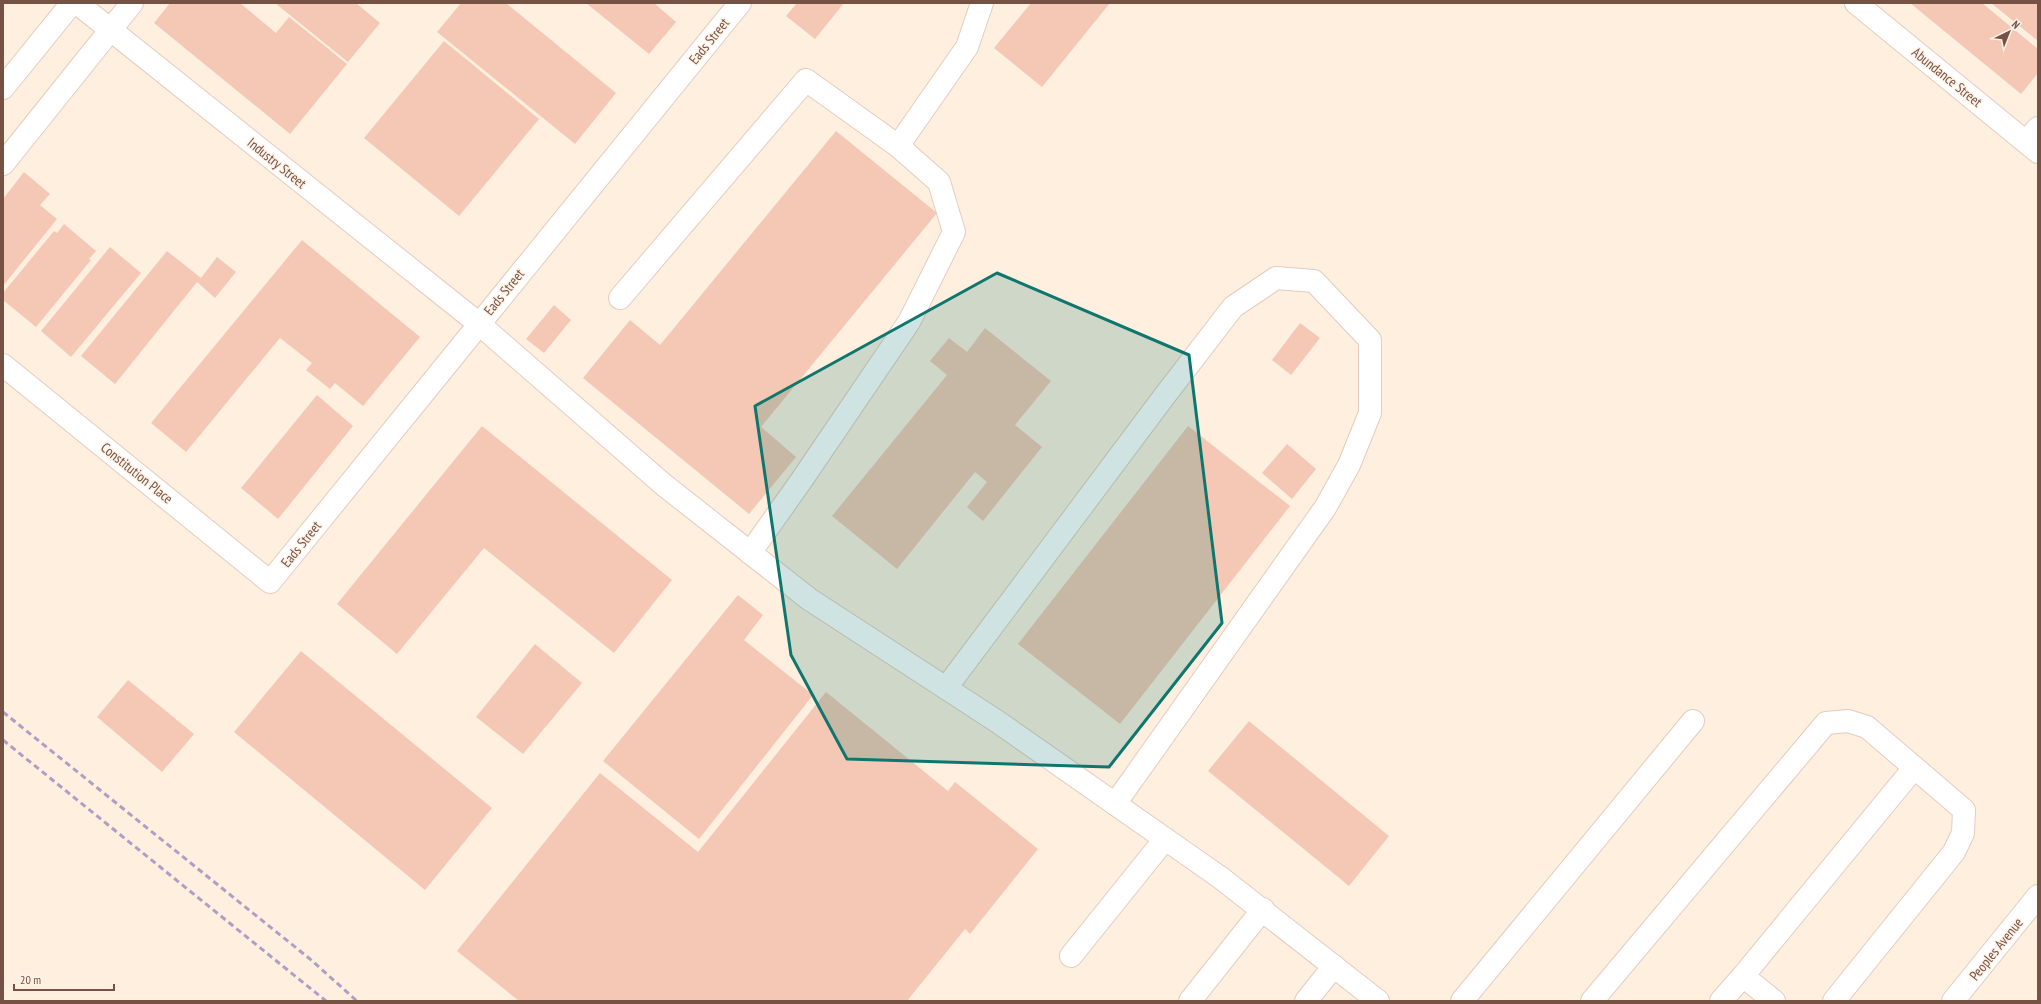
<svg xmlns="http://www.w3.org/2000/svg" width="2041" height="1004" viewBox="0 0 2041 1004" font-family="'PT Sans Narrow',sans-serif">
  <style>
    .building { fill: #f5c8b5 }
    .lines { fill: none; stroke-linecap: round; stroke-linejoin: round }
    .minor-casing { stroke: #e4ccbe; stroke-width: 24 }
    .minor { stroke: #fff; stroke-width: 22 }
    .rail { stroke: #b09ec7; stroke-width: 3; stroke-dasharray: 6 4; stroke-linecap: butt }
    .marked { fill: #0f766e; fill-opacity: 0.2; stroke: #0f766e; stroke-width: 3; stroke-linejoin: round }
    .labels { text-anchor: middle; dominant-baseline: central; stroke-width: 3; stroke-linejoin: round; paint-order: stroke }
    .street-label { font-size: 14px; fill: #765245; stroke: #fff3e7 }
  </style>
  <rect width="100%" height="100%" fill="#feefdf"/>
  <g class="building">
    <path d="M170,3H240L276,33L289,17L347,64L290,134L154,23Z"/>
    <path d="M275,3H356L380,23L348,62Z"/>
    <path d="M461,3H506L616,93L575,144L437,32Z"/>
    <path d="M586,3H654L676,22L649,54Z"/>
    <path d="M797,3H844L815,39L786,16Z"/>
    <path d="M1031,3H1110L1042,87L994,48Z"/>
    <path d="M1910,3H1982L2038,49V73L2021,94Z"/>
    <path d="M1991,3H2038V41Z"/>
    <path d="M444,41L539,119L459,216L364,138Z"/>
    <path d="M836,131L937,213L761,427L796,457L749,514L583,378L630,320L660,345Z"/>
    <path d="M24,172L50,194L40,205L57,219L3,286V199Z"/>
    <path d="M64,224L96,251L89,259L91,260L36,327L3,300V293L54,231L57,233Z"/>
    <path d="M302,240L420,337L363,406L335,383L330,389L306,370L312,363L280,338L186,452L151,423Z"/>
    <path d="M110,247L141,273L71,357L41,331Z"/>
    <path d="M167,251L201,278L217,257L236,272L215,298L197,282L115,384L81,356Z"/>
    <path d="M554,305L571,320L544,353L526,339Z"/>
    <path d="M1300,323L1320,338L1291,375L1272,360Z"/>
    <path d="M985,328L1051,381L1015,425L1042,447L983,521L967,507L987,482L975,472L897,569L832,516L947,375L930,361L949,338L967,352Z"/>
    <path d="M317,395L353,426L278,519L241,488Z"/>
    <path d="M482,426L672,580L614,653L484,548L397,654L337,604Z"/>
    <path d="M1188,426L1290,506L1120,724L1018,644Z"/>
    <path d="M1287,444L1316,469L1292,499L1262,473Z"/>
    <path d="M738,595L763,615L744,640L813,695L699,839L603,761Z"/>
    <path d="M535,644L582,683L523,754L476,717Z"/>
    <path d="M301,651L492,808L425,890L234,732Z"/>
    <path d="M128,680L194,734L162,772L97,717Z"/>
    <path d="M826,692L948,791L955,782L1038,849L970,934L965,929L907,1001H519L457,951L600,773L698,852Z"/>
    <path d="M1249,721L1389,836L1349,886L1208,771Z"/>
  </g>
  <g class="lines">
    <defs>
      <g id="minor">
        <path d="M77,3L478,323L664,485L809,599L998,722L1221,878L1378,1001"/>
        <path d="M1856,3L2038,152"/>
        <path d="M3,88L72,3"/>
        <path d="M2026,142L2038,128"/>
        <path d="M3,164L132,3"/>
        <path d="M620,298L806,80L898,146"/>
        <path d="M3,365L270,582L740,3"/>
        <path d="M750,553L801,481L909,322L954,232L939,182L898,146L967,47L982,3"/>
        <path d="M946,688L1163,398L1233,307L1276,278L1314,281L1370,340V413L1349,465L1325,508L1115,804"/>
        <path d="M1071,956L1165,839"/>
        <path d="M1743,976L1914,768"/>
        <path d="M1190,1001L1263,909"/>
        <path d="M1306,1001L1334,966"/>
        <path d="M1462,1001L1693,721"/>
        <path d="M1592,1001L1826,723L1848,721L1867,727L1964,810L1963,833L1954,852L1834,1001"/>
        <path d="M1721,1001L1743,976L1774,1001"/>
        <path d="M1953,1001L2038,896"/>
      </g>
    </defs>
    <use href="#minor" class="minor-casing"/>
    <use href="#minor" class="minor"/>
    <g class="rail">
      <path d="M3,712L310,959L357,1001"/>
      <path d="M3,740L326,1001"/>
    </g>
  </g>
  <path class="marked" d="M997,273L1189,355L1222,623L1109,767L847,759L791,655L755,406Z"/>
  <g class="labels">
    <g class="street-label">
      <text transform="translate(709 41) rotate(-51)">Eads Street</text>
      <text transform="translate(1947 77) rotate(39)">Abundance Street</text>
      <text transform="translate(277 163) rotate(39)">Industry Street</text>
      <text transform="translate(504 292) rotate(-51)">Eads Street</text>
      <text transform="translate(137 473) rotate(39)">Constitution Place</text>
      <text transform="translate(301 544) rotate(-51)">Eads Street</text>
      <text transform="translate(1996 949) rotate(-51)">Peoples Avenue</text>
    </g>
  </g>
  <rect width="2041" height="1004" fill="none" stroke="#765245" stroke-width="8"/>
  <g transform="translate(2009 32) rotate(43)" stroke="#fff3e7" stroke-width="3" paint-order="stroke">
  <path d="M0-3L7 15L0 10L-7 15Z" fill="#765245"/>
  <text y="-6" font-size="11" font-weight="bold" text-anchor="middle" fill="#765245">N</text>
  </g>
  <path d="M14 984v6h100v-6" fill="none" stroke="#765245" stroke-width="2"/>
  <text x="20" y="984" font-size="12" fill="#765245" stroke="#fff3e7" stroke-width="3" paint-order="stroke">20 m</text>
</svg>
